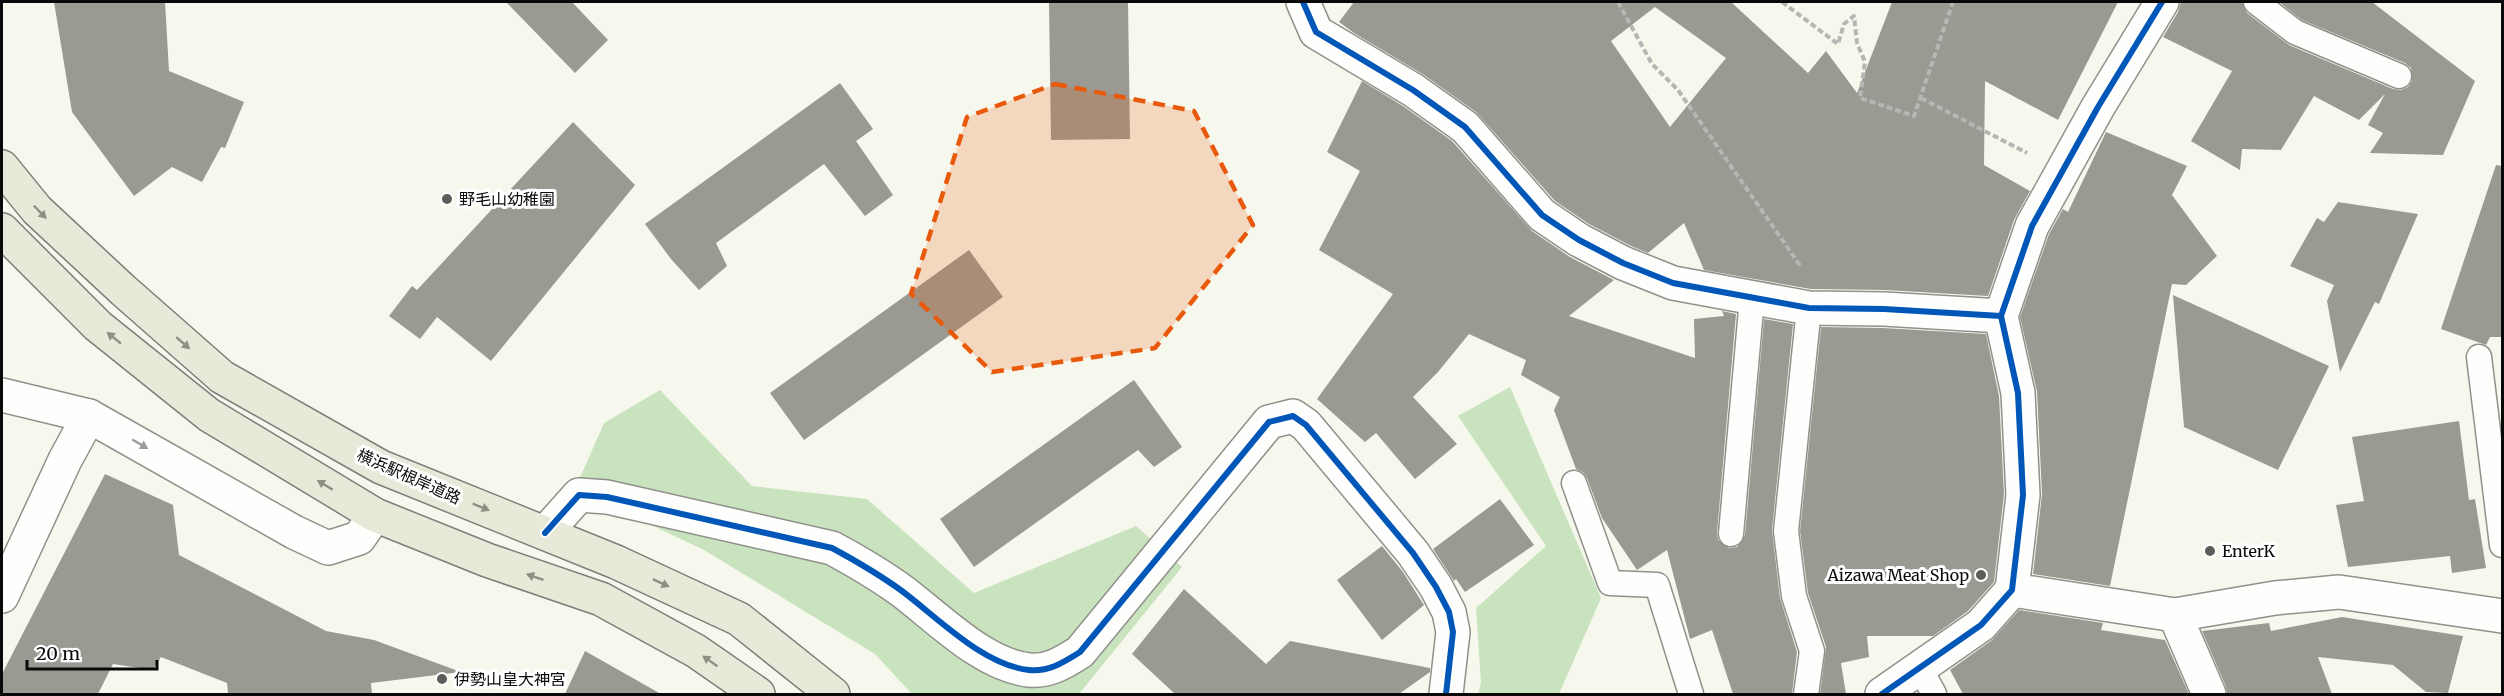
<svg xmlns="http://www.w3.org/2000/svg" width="2504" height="696" viewBox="0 0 2504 696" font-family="Merriweather,'Noto Sans JP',serif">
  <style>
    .forest { fill: #c8e3be }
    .building { fill: #9a9a93; fill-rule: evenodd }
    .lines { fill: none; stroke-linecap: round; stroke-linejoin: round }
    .lane-casing { stroke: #90918c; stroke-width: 27 }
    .street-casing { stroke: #90918c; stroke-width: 36 }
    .primary-casing { stroke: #7d7e79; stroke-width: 36 }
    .path { stroke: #b6b6b4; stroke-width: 4; stroke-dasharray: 6 3; stroke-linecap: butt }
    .lane { stroke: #fefefc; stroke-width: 24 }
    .street { stroke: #fefefc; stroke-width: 33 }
    .primary { stroke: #e8e9d8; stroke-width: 33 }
    .cycleway-casing { stroke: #fff; stroke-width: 10 }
    .cycleway { stroke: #0057b8; stroke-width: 6 }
    .oneway { fill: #8f8f85 }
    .oneway2 { fill: #9c9c9b }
    .marked { fill: #e8590c; fill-opacity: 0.2; stroke: #e8590c; stroke-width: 4.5; stroke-dasharray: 12 8; stroke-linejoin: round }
    .poi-dot { fill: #5c5d59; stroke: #fff; stroke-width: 2 }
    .labels { text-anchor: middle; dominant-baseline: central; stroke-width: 6; stroke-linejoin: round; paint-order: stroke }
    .poi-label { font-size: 16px; fill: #090909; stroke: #fff; text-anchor: start }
    .street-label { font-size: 16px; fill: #090909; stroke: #fff }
  </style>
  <rect width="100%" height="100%" fill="#f7f8ed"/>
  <g class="forest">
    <path d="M1510,387L1601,598L1559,694H1478L1481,683L1476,608L1546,546L1458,416Z"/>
    <path d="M660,390L752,486L867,499L974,593L1136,526L1182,567L1079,694H912L875,654L704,550L575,489L604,423Z"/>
  </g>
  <g class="building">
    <path d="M54,2H165L169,71L244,102L225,148L221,147L202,182L172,167L134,196L72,112Z"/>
    <path d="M506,2H572L608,40L575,73Z"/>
    <path d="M1049,2H1128L1130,139L1051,140Z"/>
    <path d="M1354,2H1731L1808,73L1826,51L1857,93L1892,2H2118L2058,120L1985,81L1984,165L2030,191L2014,220L1988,296L1885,290L1811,289L1704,270L1684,223L1648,253L1631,246L1589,224L1555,201L1476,112L1424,75L1354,33L1339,22ZM1655,7L1726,58L1670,127L1611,41Z"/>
    <path d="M2181,2H2242L2247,13L2289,45L2393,89L2401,90L2408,87L2412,81L2411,68L2405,63L2302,20L2279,2H2372L2475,81L2443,155L2370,153L2383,133L2368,125L2385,94L2359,120L2314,96L2281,150L2242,149L2240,170L2191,141L2232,71L2163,37L2178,12Z"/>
    <path d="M1362,81L1403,106L1452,141L1532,231L1570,257L1614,280L1569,316L1695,358L1694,319L1724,316L1722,311L1736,314L1717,533L1718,540L1729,548L1737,547L1745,535L1764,319L1793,324L1772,530L1780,598L1797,652L1792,694H1733L1712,630L1690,639L1667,550L1637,570L1602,518L1587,478L1583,472L1576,469L1554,410L1560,397L1521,375L1526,360L1469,334L1438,372L1413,397L1457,444L1415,479L1376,433L1365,442L1317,399L1393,294L1319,250L1360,171L1327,152Z"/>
    <path d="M840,83L873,129L856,141L893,195L865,216L824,164L716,243L727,266L699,290L671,259L645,224Z"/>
    <path d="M573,122L635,185L491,361L437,317L420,339L389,316L412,286L417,290Z"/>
    <path d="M2106,132L2187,166L2172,195L2217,256L2186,285L2172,284L2110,586L2033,574L2042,494L2037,392L2020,317L2049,234L2063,209L2068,212Z"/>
    <path d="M2496,165L2502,166V337H2490L2486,345L2441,329Z"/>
    <path d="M2338,202L2418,214L2379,304L2375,302L2340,372L2327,301L2334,285L2290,266L2317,218L2324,222Z"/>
    <path d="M969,250L1003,297L804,440L770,393Z"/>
    <path d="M2173,295L2329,366L2278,470L2184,427Z"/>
    <path d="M1821,327L1883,328L1986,334L1999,396L2004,494L1994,582L1968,611L1933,636H1867L1869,657L1841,663L1846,694H1820L1826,647L1808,593L1800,531Z"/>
    <path d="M1134,380L1182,447L1154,467L1138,450L974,567L940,519Z"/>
    <path d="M2459,421L2469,500L2475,499L2486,568L2452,573L2450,556L2348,567L2336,505L2364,501L2352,437Z"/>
    <path d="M105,474L173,505L179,555L326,631L374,640L461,672L371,683L372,694H228L227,683L161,657L153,670L113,664L98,694H2V674Z"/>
    <path d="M1500,499L1534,545L1465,592L1456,579L1454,581L1433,549Z"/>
    <path d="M1382,546L1403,572L1424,605L1382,640L1337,580Z"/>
    <path d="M1184,589L1266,664L1290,641L1430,668V672L1399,694H1175L1132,654Z"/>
    <path d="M2019,610L2103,623L2101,630L2165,640L2189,694H1963L1950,670L1992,640Z"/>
    <path d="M2342,617L2463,636L2448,693L2426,692L2393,665L2318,657L2332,694H2227L2226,687L2202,631L2269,623L2271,631Z"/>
    <path d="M585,651L661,694H565Z"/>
  </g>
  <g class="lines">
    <defs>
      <g id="lane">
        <path d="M2256,2L2295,32L2399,76"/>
        <path d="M2479,357L2502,545"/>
        <path d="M1574,483L1610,583L1657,585L1691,694"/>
        <path d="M1731,534L1752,298"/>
        <path d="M1920,668L1934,694"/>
        <path d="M1806,694L1812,651L1794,596L1786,531L1809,308"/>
      </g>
      <g id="street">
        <path d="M1303,2L1316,32L1413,90L1465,127L1542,215L1579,240L1623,263L1673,283L1809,308L1884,309L2001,316"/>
        <path d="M2,395L89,416L294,532L328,548L359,538L375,515"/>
        <path d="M545,533L579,495L607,497L832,548C856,561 880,575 902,591C938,618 983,665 1029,670C1049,672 1064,662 1080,652L1269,422L1293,416L1306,425L1413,553L1436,587L1449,612L1453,632L1446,694"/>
        <path d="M2012,590L2175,615L2275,598L2339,592L2502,616"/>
        <path d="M2,596L65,460L89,416"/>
        <path d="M2175,615L2209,694"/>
        <path d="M1882,694L1981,625L2012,590L2023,495L2018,393L2001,316L2032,226L2098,107L2162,2"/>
      </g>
      <g id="primary">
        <path d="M2,167L37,210L123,290L222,377L381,467L616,562L739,619L833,694"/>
        <path d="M2,230L98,326L209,415L375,515L487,560L601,599L696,651L758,694"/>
      </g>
    </defs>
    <use href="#lane" class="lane-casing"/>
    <use href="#street" class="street-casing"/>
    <use href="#primary" class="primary-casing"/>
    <g class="path">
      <path d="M1618,2L1652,64L1678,90L1799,264L1798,268"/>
      <path d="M1782,2L1838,44L1844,24L1854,16L1857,43L1865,62L1860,98L1914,116L1953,2"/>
      <path d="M1921,98L2027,153"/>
    </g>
    <use href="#lane" class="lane"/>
    <use href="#street" class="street"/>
    <use href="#primary" class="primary"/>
    <defs>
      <g id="cycleway">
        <path d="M1303,2L1316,32L1413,90L1465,127L1542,215L1579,240L1623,263L1673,283L1809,308L1884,309L2001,316"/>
        <path d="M545,533L579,495L607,497L832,548C856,561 880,575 902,591C938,618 983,665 1029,670C1049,672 1064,662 1080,652L1269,422L1293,416L1306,425L1413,553L1436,587L1449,612L1453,632L1446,694"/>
        <path d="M1882,694L1981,625L2012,590L2023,495L2018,393L2001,316L2032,226L2098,107L2162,2"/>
      </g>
    </defs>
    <use href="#cycleway" class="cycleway-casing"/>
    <use href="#cycleway" class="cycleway"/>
  </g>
  <defs><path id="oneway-solid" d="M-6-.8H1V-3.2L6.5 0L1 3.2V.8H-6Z" transform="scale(1.5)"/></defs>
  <g class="oneway">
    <use href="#oneway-solid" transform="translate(40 212) rotate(46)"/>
    <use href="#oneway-solid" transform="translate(114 338) rotate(-141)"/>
    <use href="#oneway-solid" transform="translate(183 343) rotate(41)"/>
    <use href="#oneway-solid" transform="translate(325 485) rotate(-149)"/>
    <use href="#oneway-solid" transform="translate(481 507) rotate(22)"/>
    <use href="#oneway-solid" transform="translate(535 577) rotate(-161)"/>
    <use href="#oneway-solid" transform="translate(661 583) rotate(25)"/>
    <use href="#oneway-solid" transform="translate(710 661) rotate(-145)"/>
  </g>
  <use class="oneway2" href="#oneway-solid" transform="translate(140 444) rotate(30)"/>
  <path class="marked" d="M1055,84L1194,111L1253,225L1155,348L992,372L911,294L967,117Z"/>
  <g class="poi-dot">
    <circle cx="447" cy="199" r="6"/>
    <circle cx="2210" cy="551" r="6"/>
    <circle cx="1981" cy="575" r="6"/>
    <circle cx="442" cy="679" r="6"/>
  </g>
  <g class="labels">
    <g class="poi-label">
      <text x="459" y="199">野毛山幼稚園</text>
      <text x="2222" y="551">EnterK</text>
      <text x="1969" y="575" text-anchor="end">Aizawa Meat Shop</text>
      <text x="454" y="679">伊勢山皇大神宮</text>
    </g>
    <g class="street-label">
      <text transform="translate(409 476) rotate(24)">横浜駅根岸道路</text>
    </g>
  </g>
  <rect width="2504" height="696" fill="none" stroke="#090909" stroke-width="6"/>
  <path d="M27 660v9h130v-9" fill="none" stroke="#090909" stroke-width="3"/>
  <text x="36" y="660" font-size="18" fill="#090909" stroke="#ffffff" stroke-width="4.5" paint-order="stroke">20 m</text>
</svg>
